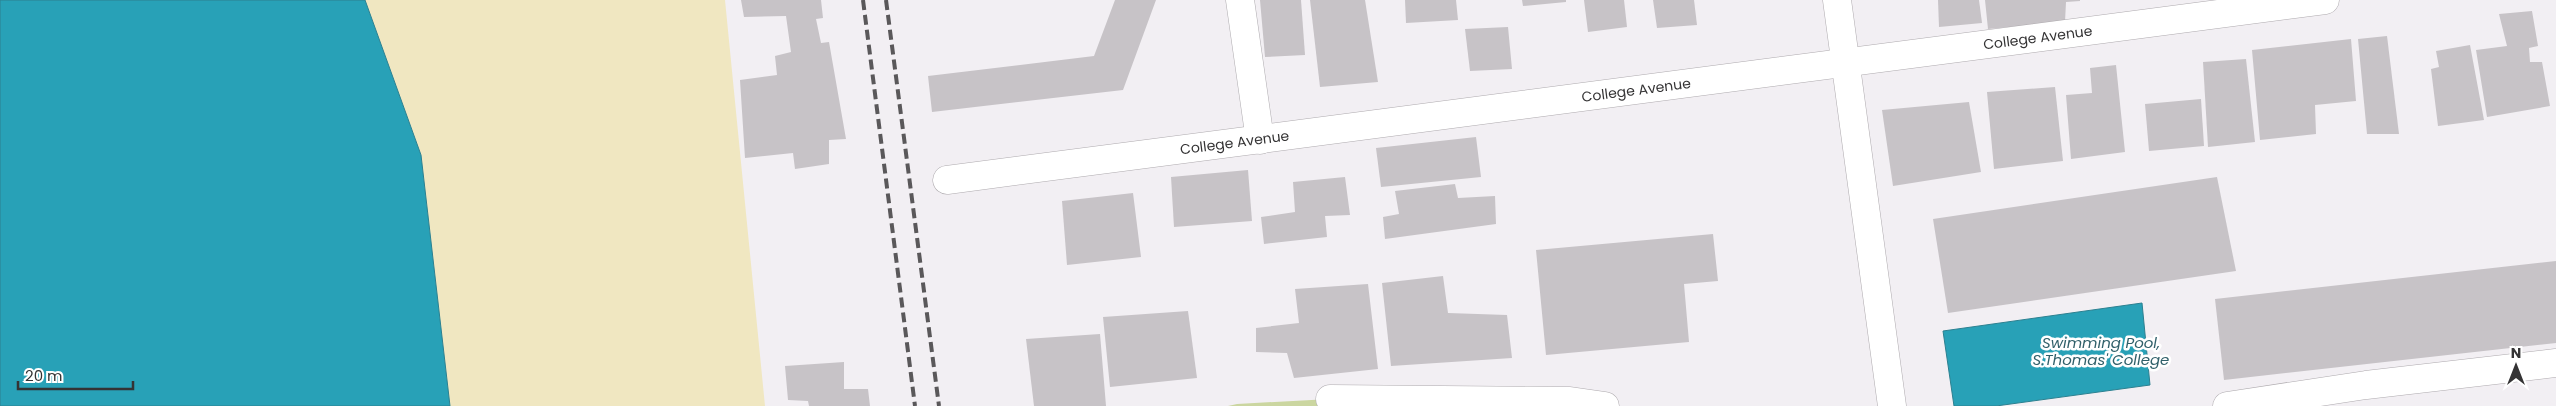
<svg xmlns="http://www.w3.org/2000/svg" width="2556" height="406" viewBox="0 0 2556 406" font-family="Poppins,sans-serif">
  <style>
    .green { fill: #cbd6a0 }
    .sand { fill: #f0e7c1 }
    .water { fill: #28a1b7; stroke: #2c8090 }
    .building { fill: #c7c3c7 }
    .lines { fill: none; stroke-linecap: round; stroke-linejoin: round }
    .minor-casing { stroke: #aeaaae; stroke-width: 29 }
    .minor { stroke: #fff; stroke-width: 28 }
    .rail { stroke: #5a585a; stroke-width: 4; stroke-dasharray: 10 5; stroke-linecap: butt }
    .labels { text-anchor: middle; dominant-baseline: central; stroke-width: 5; stroke-linejoin: round; paint-order: stroke }
    .street-label { font-size: 14px; fill: #343334; stroke: #fff }
    .water-label { font-size: 15px; font-style: italic; fill: #30606a; stroke: #fff }
  </style>
  <rect width="100%" height="100%" fill="#f2eff3"/>
  <path class="green" d="M1330,399L1380,406H1228L1237,404Z"/>
  <path class="sand" d="M365,0H725L765,406H450L421,155Z"/>
  <g class="water">
    <path d="M0,0H365L421,155L450,406H0Z"/>
    <path d="M2142,303L2150,385L1996,406H1954L1943,331Z"/>
  </g>
  <g class="building">
    <path d="M741,0H821L823,18L816,19L821,43L829,42L846,139L829,140V164L795,169L793,153L745,158L740,80L777,75L775,56L791,52L786,16L744,17Z"/>
    <path d="M1115,0H1156L1123,90L932,112L928,76L1094,56Z"/>
    <path d="M1260,0H1301L1305,55L1265,57Z"/>
    <path d="M1310,0H1365L1378,82L1320,87Z"/>
    <path d="M1405,0H1456L1458,20L1406,23Z"/>
    <path d="M1522,0H1566V2L1523,6Z"/>
    <path d="M1584,0H1624L1627,27L1588,32Z"/>
    <path d="M1653,0H1694L1697,25L1657,28Z"/>
    <path d="M1938,0H1979L1982,23L1939,27Z"/>
    <path d="M1985,0H2080V1L2066,2L2065,22L1988,29Z"/>
    <path d="M2532,11L2538,46L2529,48L2530,62H2542L2550,106L2487,117L2476,50L2507,46L2499,14Z"/>
    <path d="M1508,27L1512,69L1470,71L1465,29Z"/>
    <path d="M2387,36L2399,134H2367L2358,39Z"/>
    <path d="M2351,39L2356,101L2315,105L2316,134L2260,140L2252,50Z"/>
    <path d="M2470,45L2484,120L2438,126L2431,69L2439,67L2436,51Z"/>
    <path d="M2246,59L2255,142L2208,147L2203,62Z"/>
    <path d="M2116,65L2125,152L2071,159L2066,95L2092,93L2090,68Z"/>
    <path d="M2055,87L2063,161L1994,169L1987,92Z"/>
    <path d="M2201,99L2204,146L2149,151L2145,104Z"/>
    <path d="M1969,102L1981,172L1893,186L1882,110Z"/>
    <path d="M1476,137L1481,177L1381,187L1376,148Z"/>
    <path d="M1248,170L1252,221L1174,227L1171,177Z"/>
    <path d="M1345,177L1350,215L1325,216L1327,237L1264,244L1261,217L1295,212L1293,182Z"/>
    <path d="M2217,177L2236,271L1948,313L1933,219Z"/>
    <path d="M1455,184L1458,198L1495,196L1496,224L1385,239L1383,217L1399,214L1395,191Z"/>
    <path d="M1133,193L1141,257L1067,265L1062,201Z"/>
    <path d="M1713,234L1718,281L1684,284L1689,342L1546,355L1536,250Z"/>
    <path d="M2556,261V343L2224,380L2215,299Z"/>
    <path d="M1443,276L1448,313L1507,315L1512,358L1391,366L1382,283Z"/>
    <path d="M1368,284L1378,369L1294,378L1287,353L1256,352V328L1299,323L1295,289Z"/>
    <path d="M1188,311L1197,378L1110,387L1103,317Z"/>
    <path d="M1100,334L1106,406H1034L1026,339Z"/>
    <path d="M844,362V389H868L870,406H809L808,401L788,400L785,366Z"/>
  </g>
  <g class="lines">
    <defs>
      <g id="minor">
        <path d="M1240,0L1260,140"/>
        <path d="M1837,0L1892,406"/>
        <path id="s1" d="M947,180L2325,0"/>
        <path d="M1330,399L1570,401L1605,406"/>
        <path d="M2227,406L2366,385L2556,363"/>
      </g>
    </defs>
    <use href="#minor" class="minor-casing"/>
    <use href="#minor" class="minor"/>
    <g class="rail">
      <path d="M863,0L915,406"/>
      <path d="M886,0L939,406"/>
    </g>
  </g>
  <g class="labels">
    <g class="street-label">
      <text stroke="none"><textPath href="#s1" startOffset="1100">College Avenue</textPath></text>
      <text stroke="none"><textPath href="#s1" startOffset="695">College Avenue</textPath></text>
      <text stroke="none"><textPath href="#s1" startOffset="290">College Avenue</textPath></text>
    </g>
    <g class="water-label">
      <text x="2101" y="342">Swimming Pool,<tspan x="2101" dy="17">S.Thomas' College</tspan></text>
    </g>
  </g>
  <g transform="translate(2516 366)" stroke="#ffffff" stroke-width="4" paint-order="stroke">
  <path d="M0-4L9 19L0 12L-9 19Z" fill="#343334"/>
  <text y="-8" font-size="14" font-weight="bold" text-anchor="middle" fill="#343334">N</text>
  </g>
  <path d="M18 381v8h115v-8" fill="none" stroke="#343334" stroke-width="2.5"/>
  <text x="25" y="381" font-size="15" fill="#343334" stroke="#ffffff" stroke-width="4" paint-order="stroke">20 m</text>
</svg>
